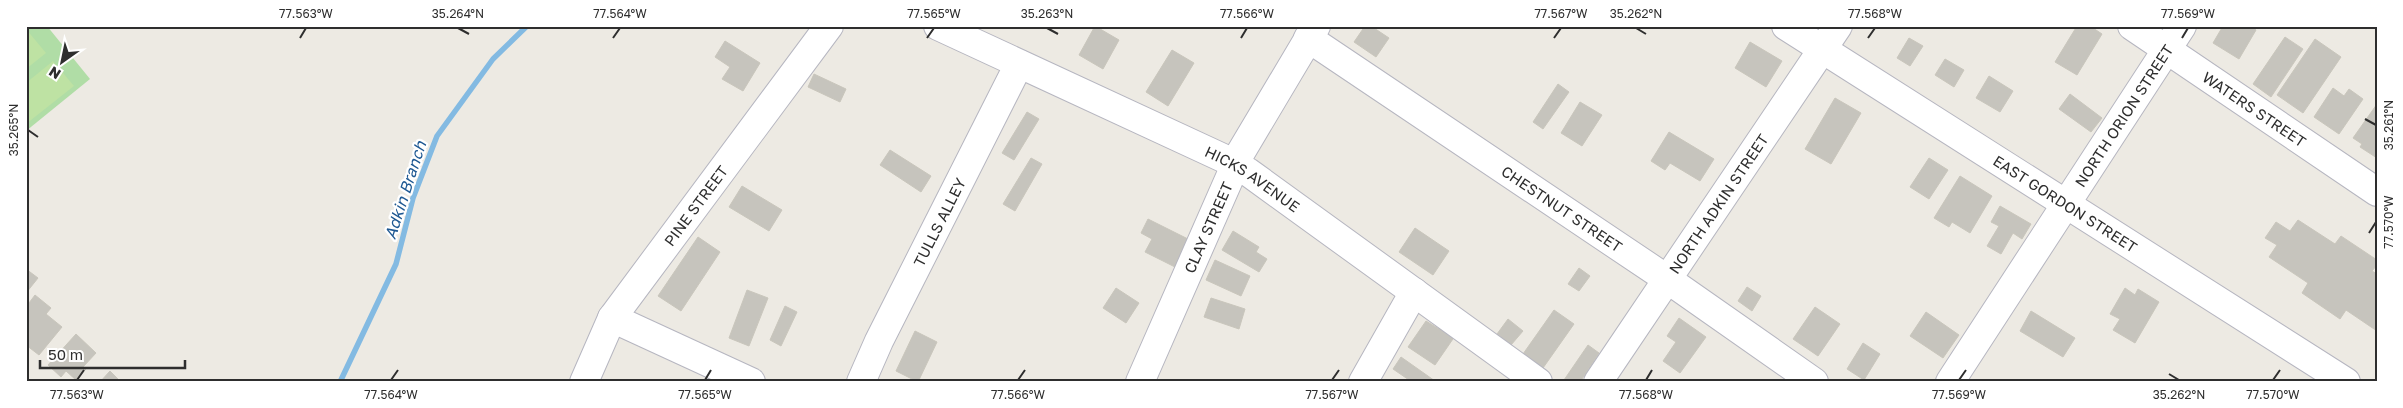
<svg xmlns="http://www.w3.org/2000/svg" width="2403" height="408" viewBox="0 0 2403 408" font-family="'Golos Text',sans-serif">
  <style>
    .green { fill: #b0dda6 }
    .pitch { fill: #bee2a3 }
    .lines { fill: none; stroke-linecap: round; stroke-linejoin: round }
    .stream { stroke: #83bae2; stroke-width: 5.5 }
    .building { fill: #c6c4bd; stroke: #c9c6bc }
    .minor-casing { stroke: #b6b6c0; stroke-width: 30 }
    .minor { stroke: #fff; stroke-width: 28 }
    .ticks { fill: none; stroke: #2e2e2e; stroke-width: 2 }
    .labels { text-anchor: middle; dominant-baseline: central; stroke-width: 4.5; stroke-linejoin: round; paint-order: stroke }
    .street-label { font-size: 15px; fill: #2e2e2e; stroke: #fff }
    .water-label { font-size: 16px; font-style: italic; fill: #1e5892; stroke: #fff }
    .neatline { fill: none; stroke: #2e2e2e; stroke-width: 2 }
    .ticks-label { font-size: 12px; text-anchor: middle; fill: #2e2e2e }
  </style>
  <rect width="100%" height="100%" fill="#edeae3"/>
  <path class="green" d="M26,26H47L90,79L26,131Z"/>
  <g class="pitch">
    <path d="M26,29L46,53L26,69Z"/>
    <path d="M53,61L74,86L26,124V83Z"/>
  </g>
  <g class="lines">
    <path class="stream" d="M340,382L396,264L413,198L437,136L493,59L527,26"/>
  </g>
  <g class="building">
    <path d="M1095,26L1119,40L1103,69L1079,55Z"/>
    <path d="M1365,26H1371L1389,38L1376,57L1354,42Z"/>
    <path d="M2077,26H2090L2102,34L2077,75L2055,62Z"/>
    <path d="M2223,26H2251L2256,30L2239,59L2213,43Z"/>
    <path d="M2285,37L2303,49L2271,97L2253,84Z"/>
    <path d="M1909,38L1923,46L1910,66L1897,58Z"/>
    <path d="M2315,39L2341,57L2303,113L2277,95Z"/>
    <path d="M725,41L760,63L743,91L722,79L730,67L715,57Z"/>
    <path d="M1750,42L1782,61L1766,87L1735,68Z"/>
    <path d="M1172,50L1194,63L1168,106L1146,92Z"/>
    <path d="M1945,59L1964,70L1954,87L1935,75Z"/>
    <path d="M814,74L846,89L840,102L808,87Z"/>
    <path d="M1989,76L2013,91L2000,112L1976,98Z"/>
    <path d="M1558,84L1569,92L1543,129L1533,122Z"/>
    <path d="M2333,88L2344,96L2349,89L2363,99L2339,134L2314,117Z"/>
    <path d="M2070,94L2102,118L2091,132L2059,109Z"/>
    <path d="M1835,98L1861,113L1831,164L1805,149Z"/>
    <path d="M1580,102L1602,115L1582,146L1561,133Z"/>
    <path d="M2377,104V158L2360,147L2362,144L2353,138Z"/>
    <path d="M1027,112L1039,119L1014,160L1002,153Z"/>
    <path d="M1669,132L1714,159L1700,181L1670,163L1665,170L1651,161Z"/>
    <path d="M890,150L931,176L921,192L880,165Z"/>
    <path d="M1031,158L1042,164L1015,211L1003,204Z"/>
    <path d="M1929,158L1948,170L1929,199L1910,187Z"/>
    <path d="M1960,176L1992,196L1970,233L1952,222L1949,227L1934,218Z"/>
    <path d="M742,186L782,210L769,231L729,207Z"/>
    <path d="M2000,206L2031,224L2022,239L2013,233L2001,254L1987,246L1999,226L1991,222Z"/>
    <path d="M1148,219L1190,240L1177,268L1145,252L1152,239L1141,233Z"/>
    <path d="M2298,220L2335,244L2341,236L2377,260V265L2372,271L2377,274V331L2346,310L2340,319L2302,293L2308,283L2269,257L2277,245L2265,238L2276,222L2290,231Z"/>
    <path d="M1415,228L1449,251L1433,275L1399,252Z"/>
    <path d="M1233,231L1259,247L1256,252L1267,259L1259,272L1222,250Z"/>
    <path d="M698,237L720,252L681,311L658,296Z"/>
    <path d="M1215,260L1250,276L1241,296L1206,280Z"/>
    <path d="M1579,268L1590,276L1579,291L1568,284Z"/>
    <path d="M26,269L38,278L26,293Z"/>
    <path d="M1747,287L1761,296L1752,311L1738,301Z"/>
    <path d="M1116,288L1139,303L1126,323L1103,308Z"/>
    <path d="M2125,288L2135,295L2138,289L2159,302L2135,343L2113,330L2120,319L2110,314Z"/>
    <path d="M747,290L768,298L749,346L729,338Z"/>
    <path d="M35,295L51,308L46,314L62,327L39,355L26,345V307Z"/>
    <path d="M1211,298L1245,309L1239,329L1204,317Z"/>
    <path d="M785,306L797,312L781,346L770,340Z"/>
    <path d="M1815,307L1840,324L1818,356L1793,339Z"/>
    <path d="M1554,310L1574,324L1543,368L1523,354Z"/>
    <path d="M2031,311L2075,338L2063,357L2020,331Z"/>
    <path d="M1926,312L1959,335L1943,358L1910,336Z"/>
    <path d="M1679,318L1706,337L1680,373L1663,361L1676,342L1667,336Z"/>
    <path d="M1508,319L1523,331L1511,345L1497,334Z"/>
    <path d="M1426,321L1439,329L1441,326L1455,336L1435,365L1408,347Z"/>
    <path d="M915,331L937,342L918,382L896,371Z"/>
    <path d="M76,334L96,353L83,367L86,369L76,380L66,371L61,377L48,365Z"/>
    <path d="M1863,343L1880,354L1864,380L1847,369Z"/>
    <path d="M1588,345L1599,353L1580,382H1566L1564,380Z"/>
    <path d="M1401,357L1435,381V382H1412L1393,369Z"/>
    <path d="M110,371L121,382H100Z"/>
  </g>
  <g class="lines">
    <defs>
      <g id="minor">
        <path id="s1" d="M938,26L1223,158L1248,172L1538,382"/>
        <path id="s2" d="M1786,26L2346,382"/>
        <path id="s3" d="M2132,26L2377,192"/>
        <path id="s4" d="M1308,38L1667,279L1814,382"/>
        <path d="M612,318L751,382"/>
        <path id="s5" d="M584,382L612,318L829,26"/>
        <path id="s6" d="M861,382L879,341L1019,64"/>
        <path id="s7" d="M1140,382L1241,152L1316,26"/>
        <path d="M1363,382L1414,292"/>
        <path id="s8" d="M1598,382L1838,26"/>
        <path id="s9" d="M1950,382L2182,26"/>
      </g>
    </defs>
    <use href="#minor" class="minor-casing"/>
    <use href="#minor" class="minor"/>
  </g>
  <path class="ticks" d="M458,28L469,34M1047,28L1058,34M1636,28L1646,34M300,38L306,28M613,38L620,28M927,38L934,28M1241,38L1247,28M1554,38L1561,28M1868,38L1875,28M2182,38L2188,28M2365,119L2376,125M28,130L38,137M2369,233L2376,222M2169,374L2179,380M77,380L84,370M391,380L398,370M705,380L711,370M1018,380L1025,370M1332,380L1339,370M1646,380L1652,370M1959,380L1966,370M2273,380L2280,370"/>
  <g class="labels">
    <g class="street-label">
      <text stroke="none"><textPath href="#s3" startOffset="148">WATERS STREET</textPath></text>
      <text stroke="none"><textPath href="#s9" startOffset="318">NORTH ORION STREET</textPath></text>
      <text stroke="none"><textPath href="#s1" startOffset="350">HICKS AVENUE</textPath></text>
      <text stroke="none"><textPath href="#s2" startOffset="331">EAST GORDON STREET</textPath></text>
      <text stroke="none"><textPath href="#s8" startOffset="215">NORTH ADKIN STREET</textPath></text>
      <text stroke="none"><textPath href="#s5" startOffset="210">PINE STREET</textPath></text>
      <text stroke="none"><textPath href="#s4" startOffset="306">CHESTNUT STREET</textPath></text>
      <text stroke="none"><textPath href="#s6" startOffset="178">TULLS ALLEY</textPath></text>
      <text stroke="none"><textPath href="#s7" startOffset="169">CLAY STREET</textPath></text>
    </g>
    <g class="water-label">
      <text transform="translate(405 190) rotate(-72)">Adkin Branch</text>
    </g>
  </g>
  <rect width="2403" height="408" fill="none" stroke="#ffffff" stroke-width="55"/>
  <g transform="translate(62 62) rotate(213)" stroke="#ffffff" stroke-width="4" paint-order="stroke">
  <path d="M0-4L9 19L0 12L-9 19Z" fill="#2e2e2e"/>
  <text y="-8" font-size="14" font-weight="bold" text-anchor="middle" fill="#2e2e2e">N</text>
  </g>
  <path d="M40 360v8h145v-8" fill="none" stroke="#2e2e2e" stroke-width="2.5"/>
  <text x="48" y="360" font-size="15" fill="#2e2e2e" stroke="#ffffff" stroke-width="4" paint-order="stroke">50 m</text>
  <rect x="28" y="28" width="2348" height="352" class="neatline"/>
  <g class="ticks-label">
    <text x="306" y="18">77.563°W</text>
    <text x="458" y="18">35.264°N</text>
    <text x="620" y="18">77.564°W</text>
    <text x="934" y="18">77.565°W</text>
    <text x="1047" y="18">35.263°N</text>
    <text x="1247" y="18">77.566°W</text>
    <text x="1561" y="18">77.567°W</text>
    <text x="1636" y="18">35.262°N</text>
    <text x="1875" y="18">77.568°W</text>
    <text x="2188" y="18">77.569°W</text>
    <text transform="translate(2389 125) rotate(-90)" y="4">35.261°N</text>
    <text transform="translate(14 130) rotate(-90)" y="4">35.265°N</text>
    <text transform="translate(2389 222) rotate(-90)" y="4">77.570°W</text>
    <text x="77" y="399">77.563°W</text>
    <text x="391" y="399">77.564°W</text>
    <text x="705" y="399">77.565°W</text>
    <text x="1018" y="399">77.566°W</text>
    <text x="1332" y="399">77.567°W</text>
    <text x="1646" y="399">77.568°W</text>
    <text x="1959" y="399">77.569°W</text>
    <text x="2179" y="399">35.262°N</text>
    <text x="2273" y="399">77.570°W</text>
  </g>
</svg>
